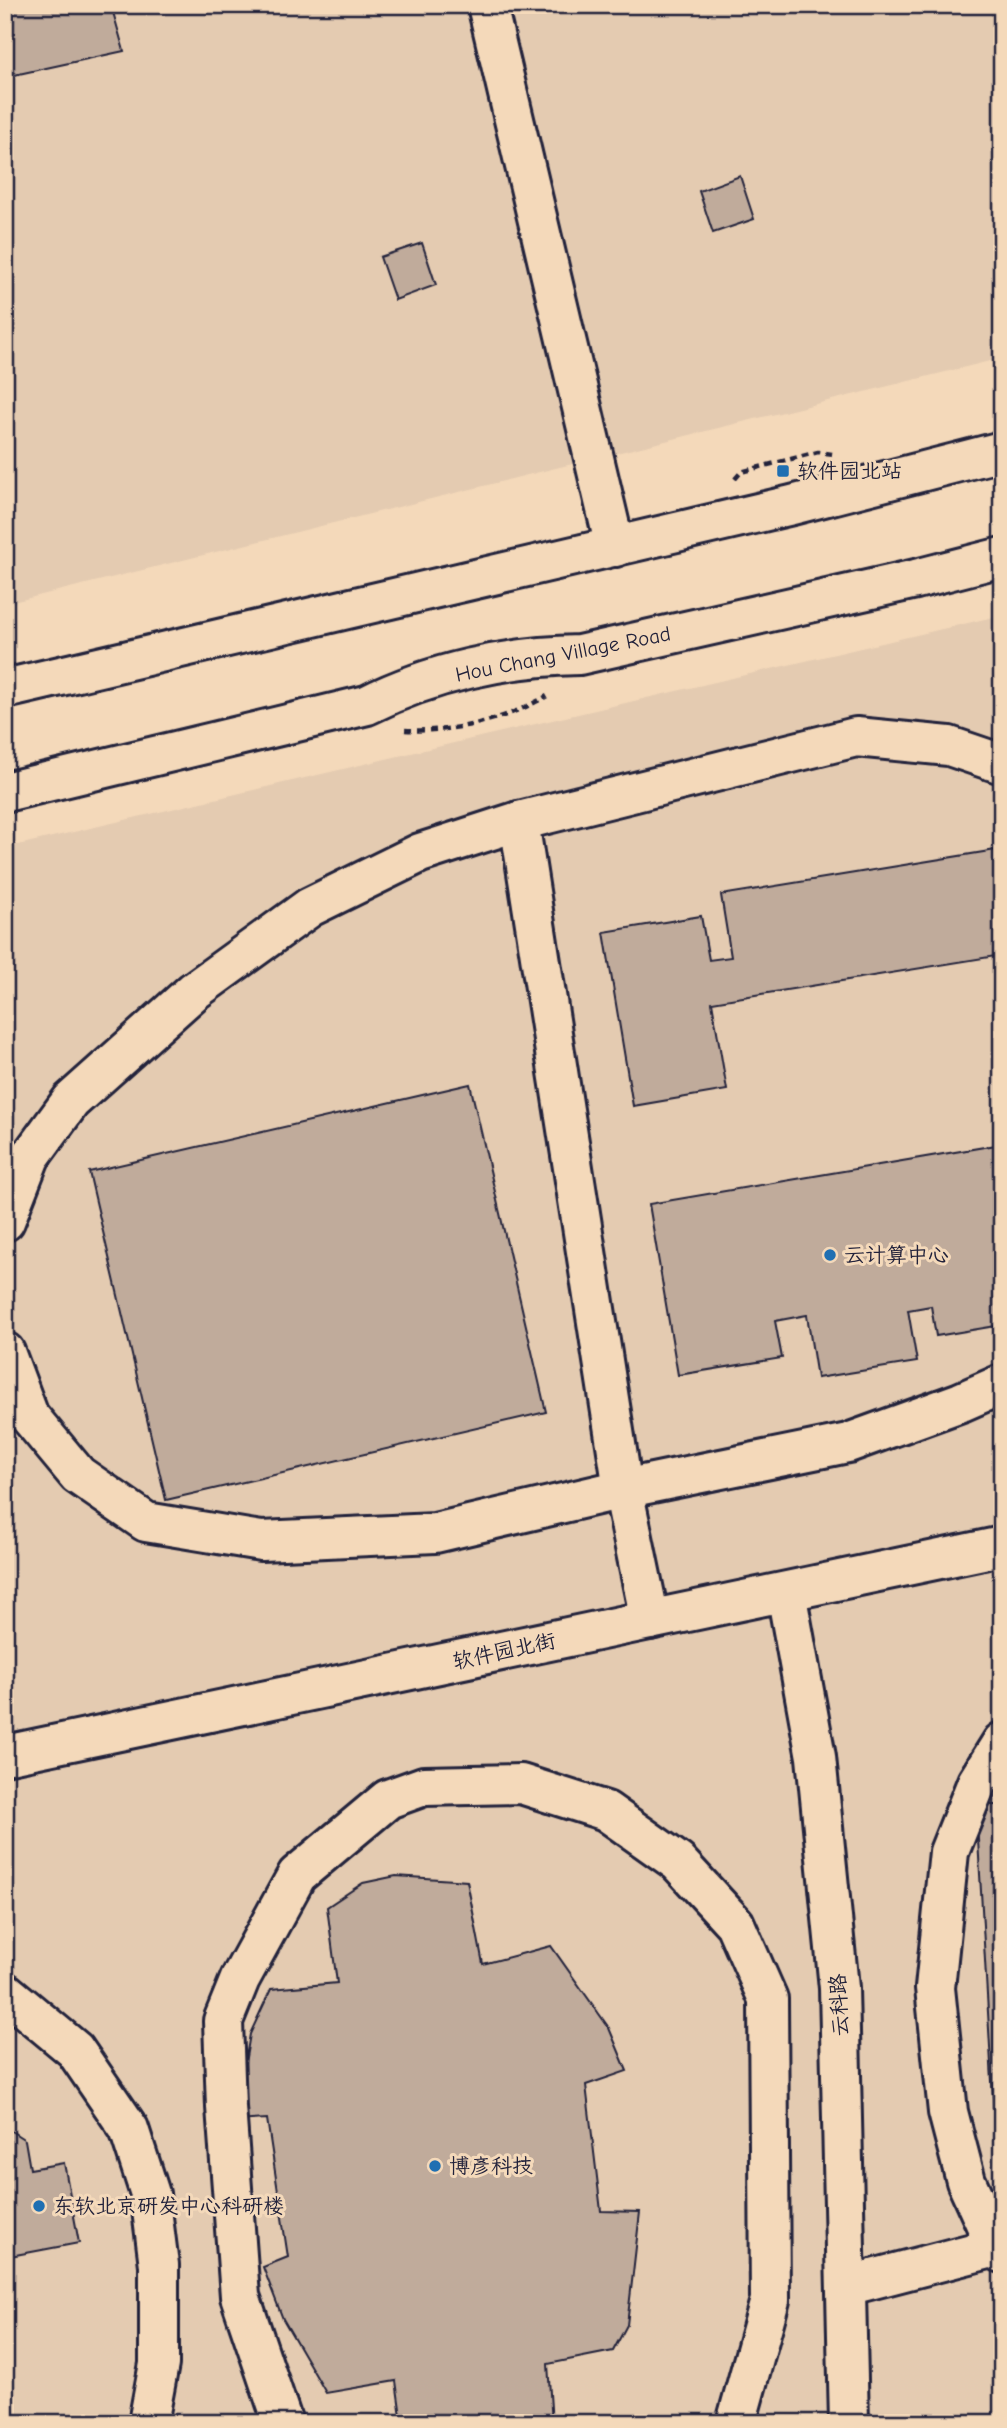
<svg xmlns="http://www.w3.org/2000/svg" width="1007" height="2428" viewBox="0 0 1007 2428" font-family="'Comic Neue','LXGW WenKai TC',sans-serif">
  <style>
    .built { fill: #e4cbb1 }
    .building { fill: #c0ab9b; stroke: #22223b; stroke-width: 2 }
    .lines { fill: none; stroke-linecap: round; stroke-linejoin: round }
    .minor-casing { stroke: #22223b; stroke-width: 44 }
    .major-casing { stroke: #22223b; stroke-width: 44 }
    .path { stroke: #22223b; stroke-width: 4.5; stroke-dasharray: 7 5; stroke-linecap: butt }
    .minor { stroke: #f4d9ba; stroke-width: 38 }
    .major { stroke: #f4d9ba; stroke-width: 38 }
    .poi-dot { fill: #1f6fb2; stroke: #f4d9ba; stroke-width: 2.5 }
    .labels { text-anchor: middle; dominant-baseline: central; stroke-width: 6; stroke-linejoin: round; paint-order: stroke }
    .poi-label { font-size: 21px; fill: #22223b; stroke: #f4d9ba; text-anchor: start }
    .street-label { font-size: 21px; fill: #22223b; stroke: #f4d9ba }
  </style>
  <rect width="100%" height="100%" fill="#f4d9ba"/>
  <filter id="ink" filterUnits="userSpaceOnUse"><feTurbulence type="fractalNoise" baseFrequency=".0143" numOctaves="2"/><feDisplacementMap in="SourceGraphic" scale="14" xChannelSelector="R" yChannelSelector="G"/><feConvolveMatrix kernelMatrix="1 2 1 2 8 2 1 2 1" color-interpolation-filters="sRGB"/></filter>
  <g filter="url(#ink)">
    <g class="built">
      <path d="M5,5H1002V358L5,604Z"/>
      <path d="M1002,615V2423H5V848Z"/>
    </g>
    <g class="building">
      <path d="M31,5H111L124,51L5,77V12Z"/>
      <path d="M740,176L754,219L713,233L699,191Z"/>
      <path d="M422,243L436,285L395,300L380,257Z"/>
      <path d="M1002,849V955L712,1002L727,1090L633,1106L604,932L701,916L709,960L731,957L721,895Z"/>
      <path d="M470,1084L546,1412L166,1500L89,1172Z"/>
      <path d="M1002,1144V1325L936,1336L931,1306L908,1310L917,1362L817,1378L807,1315L775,1321L782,1358L678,1375L649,1204Z"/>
      <path d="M976,1805H1002V2201L999,2202Z"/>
      <path d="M396,1876L467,1881L483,1964L551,1946L609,2028L627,2071L586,2085L601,2211L640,2212L627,2325L613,2351L548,2364L552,2423H402L396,2381L326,2393L283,2319L263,2267L288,2257L267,2119L235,2121L250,2034L271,1989L337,1983L327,1907L363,1883Z"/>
      <path d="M5,2127L25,2140L30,2169L64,2163L79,2243L5,2257Z"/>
    </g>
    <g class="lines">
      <defs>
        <g id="minor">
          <path d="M487,5L615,547"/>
          <path d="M519,821L623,1489L650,1620"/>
          <path d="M5,1221L30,1157L71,1101L194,991L310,907L420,853L519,821L856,737L949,746L1002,764"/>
          <path d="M5,1352L29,1416L78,1475L146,1522L261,1541L435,1533L623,1489L848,1443L961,1402L1002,1384"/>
          <path d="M786,1592L816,1757L839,1988L849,2423"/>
          <path d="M1002,1742L977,1782L949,1852L935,1988L948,2112L966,2181L996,2247L1002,2253"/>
          <path d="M5,1755L1002,1546"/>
          <path d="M5,1992L75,2050L129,2129L150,2194L159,2265V2364L148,2423"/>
          <path d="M846,2286L996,2247"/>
          <path d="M283,2423L240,2296L226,2107L223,2021L240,1979L297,1875L388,1799L424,1786L521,1784L606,1811L678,1862L735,1924L768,1999L770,2300L736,2423"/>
        </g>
        <g id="major">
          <path d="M5,689L792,505L1002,451"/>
          <path d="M5,792L367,705C430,673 508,656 579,655L916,579L1002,557"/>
        </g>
      </defs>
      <use href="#minor" class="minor-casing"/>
      <use href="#major" class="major-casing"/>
      <g class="path">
        <path d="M735,479L741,472L818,452L833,454"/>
        <path d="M405,730C454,733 505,720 547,696"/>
      </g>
      <use href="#minor" class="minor"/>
      <use href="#major" class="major"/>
    </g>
  </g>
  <g class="poi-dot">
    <rect x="776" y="464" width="14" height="14" rx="3.5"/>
    <circle cx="830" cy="1255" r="7"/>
    <circle cx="435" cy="2166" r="7"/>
    <circle cx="39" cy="2206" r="7"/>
  </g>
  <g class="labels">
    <g class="poi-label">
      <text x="797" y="471">软件园北站</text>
      <text x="844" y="1255">云计算中心</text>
      <text x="449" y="2166">博彦科技</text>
      <text x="53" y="2206">东软北京研发中心科研楼</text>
    </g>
    <g class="street-label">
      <text transform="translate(563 654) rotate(-11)">Hou Chang Village Road</text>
      <text transform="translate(504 1651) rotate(-12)">软件园北街</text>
      <text transform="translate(839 2005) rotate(-93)">云科路</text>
    </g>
  </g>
  <rect width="1007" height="2428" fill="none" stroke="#f4d9ba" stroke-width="28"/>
  <rect x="14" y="14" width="979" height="2400" fill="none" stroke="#22223b" stroke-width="2.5" filter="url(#ink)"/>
</svg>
